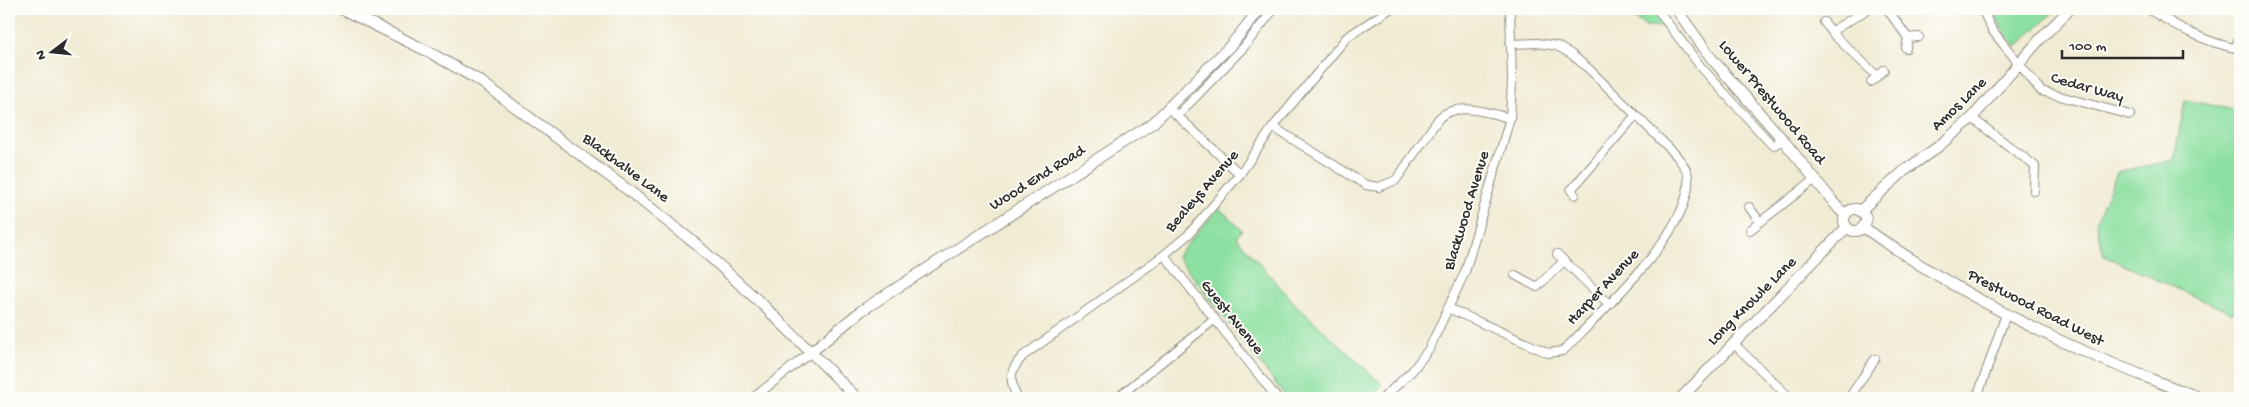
<svg xmlns="http://www.w3.org/2000/svg" width="2249" height="407" viewBox="0 0 2249 407" font-family="'Gochi Hand',sans-serif">
  <style>
    .green { fill: #8de0a1; stroke: #5c8666 }
    .lines { fill: none; stroke-linecap: round; stroke-linejoin: round }
    .street-casing { stroke: #8e8b7f; stroke-width: 10 }
    .secondary-casing { stroke: #8e8b7f; stroke-width: 12 }
    .street { stroke: #fff; stroke-width: 8 }
    .secondary { stroke: #fff; stroke-width: 10 }
    .labels { text-anchor: middle; dominant-baseline: central; stroke-width: 4; stroke-linejoin: round; paint-order: stroke }
    .street-label { font-size: 16px; fill: #2b2b2b; stroke: #fdfcf7 }
  </style>
  <rect width="100%" height="100%" fill="#fdfcf7"/>
  <filter id="ink" filterUnits="userSpaceOnUse"><feTurbulence type="fractalNoise" baseFrequency=".02" numOctaves="2"/><feDisplacementMap in="SourceGraphic" scale="10" xChannelSelector="R" yChannelSelector="G"/><feConvolveMatrix kernelMatrix="1 2 1 2 8 2 1 2 1" color-interpolation-filters="sRGB"/></filter>
  <filter id="wash" filterUnits="userSpaceOnUse"><feTurbulence type="fractalNoise" baseFrequency=".0096" numOctaves="4" result="noise"/><feDisplacementMap in="SourceGraphic" scale="20" xChannelSelector="R" yChannelSelector="G"/><feGaussianBlur stdDeviation="1.12" result="paint"/><feColorMatrix in="noise" values="0 0 0 0 0 0 0 0 0 0 0 0 0 0 0 0 0 1.4 0 .05"/><feComposite in="paint" operator="in"/></filter>
  <g filter="url(#wash)">
    <rect width="100%" height="100%" fill="#f0ebd3"/>
    <g class="green">
      <path d="M1621,9H1651L1665,23V27L1646,26Z"/>
      <path d="M1992,9H2057L2016,47L2007,37Z"/>
      <path d="M2185,100L2240,111V308L2231,313L2104,256L2096,222L2117,172L2174,160Z"/>
      <path d="M1219,208L1242,230L1236,237L1296,305L1383,385L1368,398H1287L1177,256Z"/>
    </g>
  </g>
  <g filter="url(#ink)">
    <g class="lines">
      <defs>
        <g id="street">
          <path d="M1657,9L1701,67L1771,144L1774,145L1783,140"/>
          <path d="M1887,9L1908,38"/>
          <path d="M1982,9L1992,30L2041,91L2130,115"/>
          <path d="M2148,9C2178,27 2205,43 2240,49"/>
          <path d="M1824,22L1835,36L1876,75"/>
          <path d="M1832,31L1868,9"/>
          <path d="M1906,48L1908,38L1919,37"/>
          <path d="M2236,48L2240,33"/>
          <path d="M1871,82L1884,70"/>
          <path d="M1168,107L1240,174"/>
          <path d="M1178,115L1244,47L1274,9"/>
          <path d="M1972,118L2035,166L2034,191"/>
          <path d="M1273,127L1366,185L1379,187L1396,180L1439,118C1457,101 1488,113 1510,118"/>
          <path d="M1575,195L1571,190L1635,116"/>
          <path d="M1749,207L1760,222"/>
          <path d="M1750,230L1815,179"/>
          <path d="M1557,254L1609,304"/>
          <path d="M1164,255L1277,398"/>
          <path d="M1515,275L1537,287L1564,261"/>
          <path d="M1448,308L1548,353L1563,351C1598,315 1694,229 1688,177C1688,169 1680,161 1675,154L1589,69L1571,54L1557,46L1537,43L1510,44"/>
          <path d="M1733,343L1790,398"/>
          <path d="M753,398L811,352"/>
          <path d="M1017,398C1009,379 1009,371 1023,356L1164,255L1189,234L1240,174L1273,127L1347,37L1390,9"/>
          <path d="M1117,398L1215,319"/>
          <path d="M1383,398L1412,371L1429,349L1465,272L1510,118L1512,81L1510,9"/>
          <path d="M1849,398L1875,359"/>
          <path d="M1977,398L2006,314"/>
        </g>
        <g id="secondary">
          <path d="M342,9L429,52L480,81L628,190L697,245L764,306L857,398"/>
          <path d="M1676,9L1712,59L1783,140L1840,210L1846,214"/>
          <circle cx="1855" cy="220" r="11"/>
          <path d="M1860,211L1904,171L1939,146L1972,118L2041,38L2070,9"/>
          <path d="M1863,227C1944,284 2030,330 2121,367C2149,378 2175,390 2204,398"/>
          <path d="M811,352L861,311L1153,123L1231,45L1260,9"/>
          <path d="M1681,398L1847,227"/>
        </g>
      </defs>
      <use href="#street" class="street-casing"/>
      <use href="#secondary" class="secondary-casing"/>
      <use href="#street" class="street"/>
      <use href="#secondary" class="secondary"/>
    </g>
  </g>
  <g class="labels">
    <g class="street-label">
      <text transform="translate(2087 89) rotate(16)">Cedar Way</text>
      <text transform="translate(1771 103) rotate(50)">Lower Prestwood Road</text>
      <text transform="translate(1960 105) rotate(-44)">Amos Lane</text>
      <text transform="translate(625 169) rotate(37)">Blackhalve Lane</text>
      <text transform="translate(1038 179) rotate(-32)">Wood End Road</text>
      <text transform="translate(1203 192) rotate(-49)">Bealeys Avenue</text>
      <text transform="translate(1468 211) rotate(-73)">Blackwood Avenue</text>
      <text transform="translate(1604 288) rotate(-47)">Harper Avenue</text>
      <text transform="translate(1753 302) rotate(-45)">Long Knowle Lane</text>
      <text transform="translate(2035 309) rotate(27)">Prestwood Road West</text>
      <text transform="translate(1231 318) rotate(51)">Guest Avenue</text>
    </g>
  </g>
  <rect width="2249" height="407" fill="none" stroke="#fdfcf7" stroke-width="30"/>
  <g transform="translate(52 52) rotate(254)" stroke="#fdfcf7" stroke-width="4" paint-order="stroke">
  <path d="M0-4L9 19L0 12L-9 19Z" fill="#2b2b2b"/>
  <text y="-8" font-size="14" font-weight="bold" text-anchor="middle" fill="#2b2b2b">N</text>
  </g>
  <path d="M2062 50v8h121v-8" fill="none" stroke="#2b2b2b" stroke-width="2.5"/>
  <text x="2069" y="50" font-size="15" fill="#2b2b2b" stroke="#fdfcf7" stroke-width="4" paint-order="stroke">100 m</text>
</svg>
